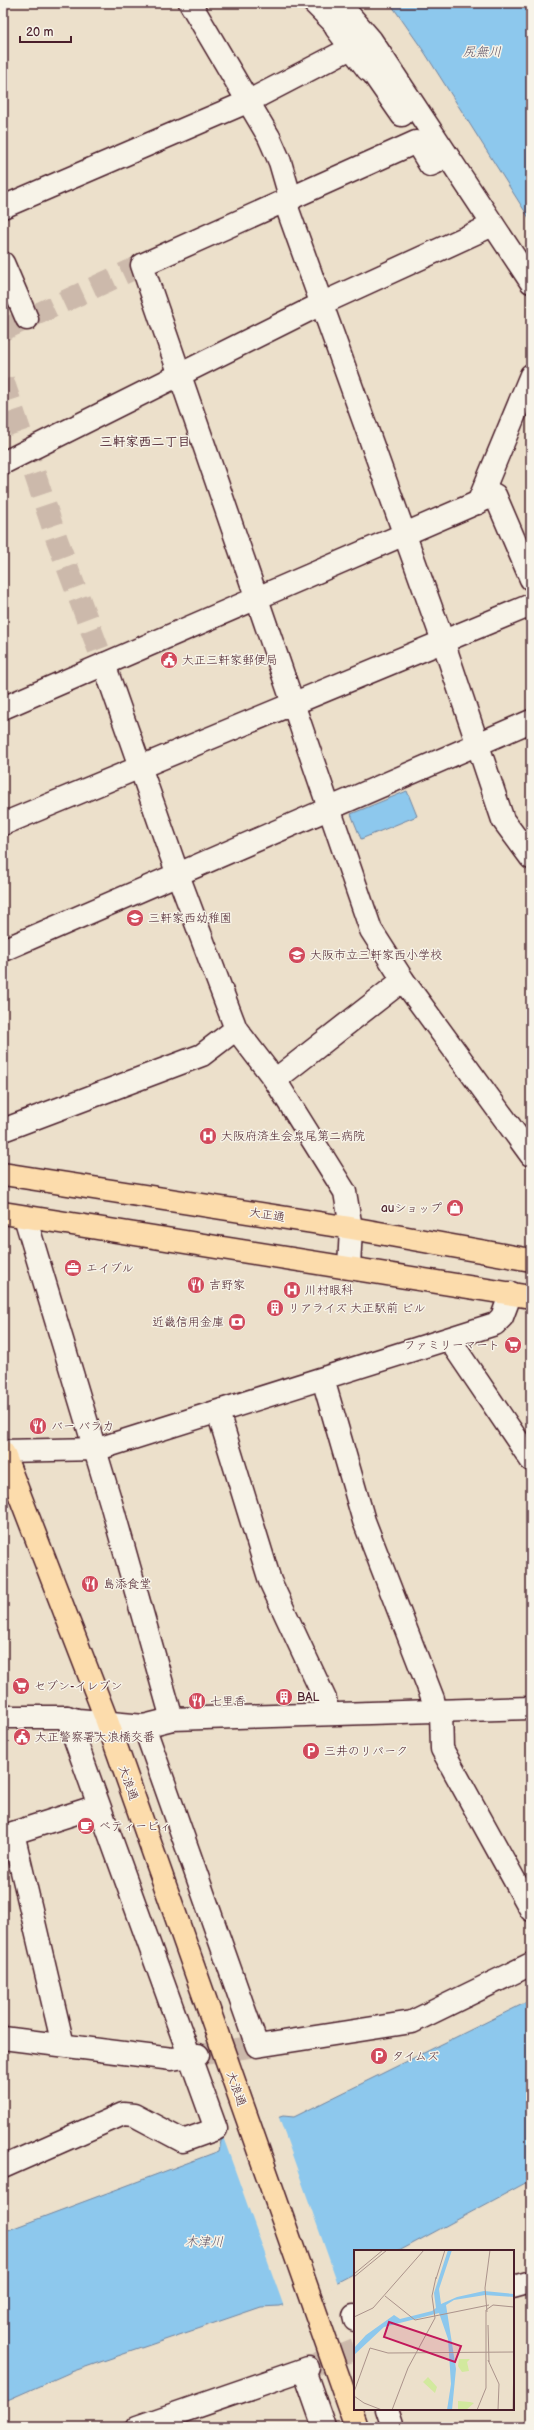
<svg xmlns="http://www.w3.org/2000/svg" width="534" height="2430" viewBox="0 0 534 2430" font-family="'Balsamiq Sans','Klee One',sans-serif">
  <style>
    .water { fill: #8dc8ed; stroke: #72849f }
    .pier { fill: #ece0cb }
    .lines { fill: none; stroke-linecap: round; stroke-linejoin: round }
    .minor-tunnel { stroke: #ccb9ab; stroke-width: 22; stroke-dasharray: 22 11; stroke-linecap: butt }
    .minor-casing { stroke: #4a1f2b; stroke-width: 25 }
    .major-casing { stroke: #4a1f2b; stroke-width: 25 }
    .minor { stroke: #f7f3e8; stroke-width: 22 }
    .major { stroke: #fcdcac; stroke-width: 22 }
    .labels { text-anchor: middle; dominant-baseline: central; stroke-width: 3; stroke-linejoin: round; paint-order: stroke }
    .poi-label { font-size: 12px; fill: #4a1f2b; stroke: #f7f3e8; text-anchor: start }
    .street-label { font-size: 12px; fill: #4a1f2b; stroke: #f7f3e8 }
    .water-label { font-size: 13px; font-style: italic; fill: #5e5265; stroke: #f7f3e8 }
    .neighbourhood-label { font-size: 13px; font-weight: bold; fill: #4a1f2b; stroke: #f7f3e8 }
    .inset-road { fill: none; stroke: #ab938b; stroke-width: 1 }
    .view { fill: #c2185b; fill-opacity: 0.15; stroke: #c2185b; stroke-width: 2 }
    .inset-edge { fill: none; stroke: #4a1f2b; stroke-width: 2 }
  </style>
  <rect width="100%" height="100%" fill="#ece0cb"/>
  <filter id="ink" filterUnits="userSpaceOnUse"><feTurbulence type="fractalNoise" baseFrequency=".025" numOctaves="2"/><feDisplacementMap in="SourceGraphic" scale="8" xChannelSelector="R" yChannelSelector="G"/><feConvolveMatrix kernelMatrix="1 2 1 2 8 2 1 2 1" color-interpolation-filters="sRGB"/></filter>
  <g filter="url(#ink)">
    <g class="water">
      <path d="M390,3H531V221L425,53Z"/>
      <path d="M407,791L417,816L361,839L351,814Z"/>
      <path d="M531,2000V2180L399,2251H355V2273L311,2296L279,2306L261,2307L71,2372L3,2402V2232L219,2151L222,2136L283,2116L294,2117Z"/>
    </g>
    <path class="pier" d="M278,2115L338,2284L311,2298L284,2307L222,2134Z"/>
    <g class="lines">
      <g class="minor-tunnel">
        <path d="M3,330L142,265"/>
        <path d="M3,380L56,537L104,664"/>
        <path d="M198,2055L250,2047"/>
        <path d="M308,2368L355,2349"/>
      </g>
      <defs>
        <g id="minor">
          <path d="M190,3L269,137L280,162L291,200"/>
          <path d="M314,3L337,26"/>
          <path d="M339,3L371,40L531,282"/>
          <path d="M339,25L336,28L368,70L372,68"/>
          <path d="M370,69L402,115"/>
          <path d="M435,163L430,165L416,142L142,265L371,930L403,980L531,1155"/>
          <path d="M285,202L443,641L503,820L531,858"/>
          <path d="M3,207L247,102L351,48"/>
          <path d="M3,263L27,319"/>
          <path d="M3,463L323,303L493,225"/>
          <path d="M478,503L531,375"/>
          <path d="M104,664L178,875L236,1029L275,1080L345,1192L351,1228L349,1267"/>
          <path d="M3,708L495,495L531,579"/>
          <path d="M3,824L531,605"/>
          <path d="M3,950L531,721"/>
          <path d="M275,1080L403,980"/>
          <path d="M3,1130L202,1055L236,1029"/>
          <path d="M25,1217L111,1503L172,1719"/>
          <path d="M449,1339L531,1460"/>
          <path d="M323,1379L364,1521L433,1699L435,1711"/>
          <path d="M218,1412L270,1581L325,1699L328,1713"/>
          <path d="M3,1451L98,1449L495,1324L502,1317L511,1293"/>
          <path d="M441,1711L442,1749L531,1910"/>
          <path d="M3,1717H67L78,1720L144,1726L172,1719L531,1708"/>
          <path d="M144,1726L257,2046L412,2022L531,1964"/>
          <path d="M3,2038L172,2059L198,2055"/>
          <path d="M63,2045L13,1833L98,1806"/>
          <path d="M3,2167L123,2114L134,2115L183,2141L216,2129L67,1717"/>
          <path d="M513,2287L531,2282"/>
          <path d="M354,2316L355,2320"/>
          <path d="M304,2370L324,2427"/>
          <path d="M387,2409L393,2427"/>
          <path d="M137,2427L308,2368"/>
        </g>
        <g id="major">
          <path d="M3,1174L351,1228L531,1260"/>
          <path d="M3,1213L531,1297"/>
          <path d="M3,1452L107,1721L356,2427"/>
        </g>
      </defs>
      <use href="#minor" class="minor-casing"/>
      <use href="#major" class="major-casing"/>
      <use href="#minor" class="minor"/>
      <use href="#major" class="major"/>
    </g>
  </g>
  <defs>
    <symbol id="civic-disc" viewBox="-11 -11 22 22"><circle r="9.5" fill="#d1495b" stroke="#f7f3e8"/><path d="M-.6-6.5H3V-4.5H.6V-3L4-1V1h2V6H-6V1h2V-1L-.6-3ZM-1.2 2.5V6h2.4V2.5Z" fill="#fff"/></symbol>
    <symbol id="school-disc" viewBox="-11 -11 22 22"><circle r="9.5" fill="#d1495b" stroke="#f7f3e8"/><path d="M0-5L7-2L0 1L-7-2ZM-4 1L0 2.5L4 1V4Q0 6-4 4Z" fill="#fff"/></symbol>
    <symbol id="hospital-disc" viewBox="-11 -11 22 22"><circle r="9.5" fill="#d1495b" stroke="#f7f3e8"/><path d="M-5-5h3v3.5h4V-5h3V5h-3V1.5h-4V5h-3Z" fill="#fff"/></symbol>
    <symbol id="shop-disc" viewBox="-11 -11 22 22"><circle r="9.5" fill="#d1495b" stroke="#f7f3e8"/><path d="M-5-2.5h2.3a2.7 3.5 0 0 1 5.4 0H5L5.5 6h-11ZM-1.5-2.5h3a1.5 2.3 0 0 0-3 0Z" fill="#fff"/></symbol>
    <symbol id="office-disc" viewBox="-11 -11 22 22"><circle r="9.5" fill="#d1495b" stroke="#f7f3e8"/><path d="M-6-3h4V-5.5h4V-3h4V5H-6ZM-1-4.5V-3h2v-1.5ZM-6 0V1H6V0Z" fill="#fff"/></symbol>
    <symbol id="restaurant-disc" viewBox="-11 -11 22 22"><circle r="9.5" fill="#d1495b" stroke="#f7f3e8"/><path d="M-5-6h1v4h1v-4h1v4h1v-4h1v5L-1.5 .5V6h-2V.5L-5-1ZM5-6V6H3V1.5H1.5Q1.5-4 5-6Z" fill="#fff"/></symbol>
    <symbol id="building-disc" viewBox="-11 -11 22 22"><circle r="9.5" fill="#d1495b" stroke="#f7f3e8"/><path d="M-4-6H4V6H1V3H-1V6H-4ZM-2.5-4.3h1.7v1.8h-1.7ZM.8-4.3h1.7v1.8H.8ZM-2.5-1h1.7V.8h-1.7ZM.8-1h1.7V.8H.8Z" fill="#fff"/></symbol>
    <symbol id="bank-disc" viewBox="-11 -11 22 22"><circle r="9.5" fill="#d1495b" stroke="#f7f3e8"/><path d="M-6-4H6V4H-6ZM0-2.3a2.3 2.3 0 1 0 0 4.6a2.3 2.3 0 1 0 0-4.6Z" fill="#fff"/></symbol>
    <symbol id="supermarket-disc" viewBox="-11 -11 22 22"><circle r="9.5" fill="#d1495b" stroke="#f7f3e8"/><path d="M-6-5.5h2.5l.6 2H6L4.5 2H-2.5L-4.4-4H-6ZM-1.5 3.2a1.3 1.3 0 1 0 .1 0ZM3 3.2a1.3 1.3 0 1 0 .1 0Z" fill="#fff"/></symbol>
    <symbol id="parking-disc" viewBox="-11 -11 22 22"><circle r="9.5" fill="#d1495b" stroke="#f7f3e8"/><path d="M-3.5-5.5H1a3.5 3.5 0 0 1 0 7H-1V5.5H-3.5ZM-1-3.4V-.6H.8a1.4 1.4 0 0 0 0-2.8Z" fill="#fff"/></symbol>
    <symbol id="cafe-disc" viewBox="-11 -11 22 22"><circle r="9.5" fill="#d1495b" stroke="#f7f3e8"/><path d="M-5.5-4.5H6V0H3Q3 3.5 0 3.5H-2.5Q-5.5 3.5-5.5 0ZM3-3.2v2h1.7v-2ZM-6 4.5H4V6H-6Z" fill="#fff"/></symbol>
  </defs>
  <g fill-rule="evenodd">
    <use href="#civic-disc" x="159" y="650" width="20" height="20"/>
    <use href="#school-disc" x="125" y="908" width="20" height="20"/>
    <use href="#school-disc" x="287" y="945" width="20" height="20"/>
    <use href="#hospital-disc" x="198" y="1126" width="20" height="20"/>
    <use href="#shop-disc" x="445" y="1198" width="20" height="20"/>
    <use href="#office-disc" x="63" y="1258" width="20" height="20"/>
    <use href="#restaurant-disc" x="186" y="1275" width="20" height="20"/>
    <use href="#hospital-disc" x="282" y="1280" width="20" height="20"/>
    <use href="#building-disc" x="265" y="1298" width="20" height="20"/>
    <use href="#bank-disc" x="227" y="1312" width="20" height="20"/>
    <use href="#supermarket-disc" x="503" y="1335" width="20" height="20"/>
    <use href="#restaurant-disc" x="28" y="1416" width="20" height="20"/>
    <use href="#restaurant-disc" x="80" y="1574" width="20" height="20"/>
    <use href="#supermarket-disc" x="11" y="1676" width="20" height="20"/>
    <use href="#building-disc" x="274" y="1687" width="20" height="20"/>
    <use href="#restaurant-disc" x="187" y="1691" width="20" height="20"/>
    <use href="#civic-disc" x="12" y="1727" width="20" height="20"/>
    <use href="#parking-disc" x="301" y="1741" width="20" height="20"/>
    <use href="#cafe-disc" x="76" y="1816" width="20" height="20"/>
    <use href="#parking-disc" x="369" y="2046" width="20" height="20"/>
  </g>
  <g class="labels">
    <g class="poi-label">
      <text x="182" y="660">大正三軒家郵便局</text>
      <text x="148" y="918">三軒家西幼稚園</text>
      <text x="310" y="955">大阪市立三軒家西小学校</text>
      <text x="221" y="1136">大阪府済生会泉尾第二病院</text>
      <text x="442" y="1208" text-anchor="end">auショップ</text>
      <text x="86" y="1268">エイブル</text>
      <text x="209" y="1285">吉野家</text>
      <text x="305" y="1290">川村眼科</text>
      <text x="288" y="1308">リアライズ 大正駅前 ビル</text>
      <text x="224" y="1322" text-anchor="end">近畿信用金庫</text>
      <text x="500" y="1345" text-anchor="end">ファミリーマート</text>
      <text x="51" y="1426">バー バラカ</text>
      <text x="103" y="1584">島添食堂</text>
      <text x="34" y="1686">セブン-イレブン</text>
      <text x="297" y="1697">BAL</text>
      <text x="210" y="1701">七里香</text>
      <text x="35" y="1737">大正警察署大浪橋交番</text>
      <text x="324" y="1751">三井のリパーク</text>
      <text x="99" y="1826">べティービィ</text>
      <text x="392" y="2056">タイムズ</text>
    </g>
    <g class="street-label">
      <text transform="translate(267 1215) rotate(9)">大正通</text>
      <text transform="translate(128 1783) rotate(71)">大浪通</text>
      <text transform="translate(236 2089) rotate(71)">大浪通</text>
    </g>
    <g class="water-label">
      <text x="482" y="52">尻無川</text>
      <text x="204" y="2242">木津川</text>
    </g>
    <g class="neighbourhood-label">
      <text x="145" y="442">三軒家西二丁目</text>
    </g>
  </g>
  <g transform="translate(354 2250)">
    <rect width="160" height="160" fill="#ece0cb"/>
    <path d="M105,109H116L113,112L115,121L108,122L104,116ZM74,127L83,137L81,143L69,132ZM104,151L116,152L120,153L112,160H104Z" fill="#d2e99e"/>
    <path d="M94,0H98L85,39L87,54L103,47L130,41L160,44V47L131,45L100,50L92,55L102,119L98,160H93L97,134L94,89L85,63L30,77L0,105V98L12,85L40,65L46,69L78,61L82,58L80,43Z" fill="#8dc8ed"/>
    <path class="inset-road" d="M0,24L29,0M0,27L33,0M82,29L91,0M31,46L61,70L135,55M133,62L131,38L136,0M0,67L19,58L70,0M134,75L135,112M134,110L145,134L144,160M0,142L16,98L34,103L160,102M0,146L10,153L28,160M38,160L54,118L81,68L78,46L82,27M123,160L132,138V60L139,55L160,57M159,160L160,106"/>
    <path class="view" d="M35,72L107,96L101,112L30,87Z"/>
    <rect width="160" height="160" class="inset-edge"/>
  </g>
  <rect width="534" height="2430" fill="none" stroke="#f7f3e8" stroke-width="16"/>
  <rect x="8" y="8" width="518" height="2414" fill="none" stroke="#4a1f2b" stroke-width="1.5" filter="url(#ink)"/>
  <path d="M20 36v6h51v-6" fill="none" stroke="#4a1f2b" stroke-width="2"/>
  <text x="26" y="36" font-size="12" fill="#4a1f2b" stroke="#f7f3e8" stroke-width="3" paint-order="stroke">20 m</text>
</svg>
